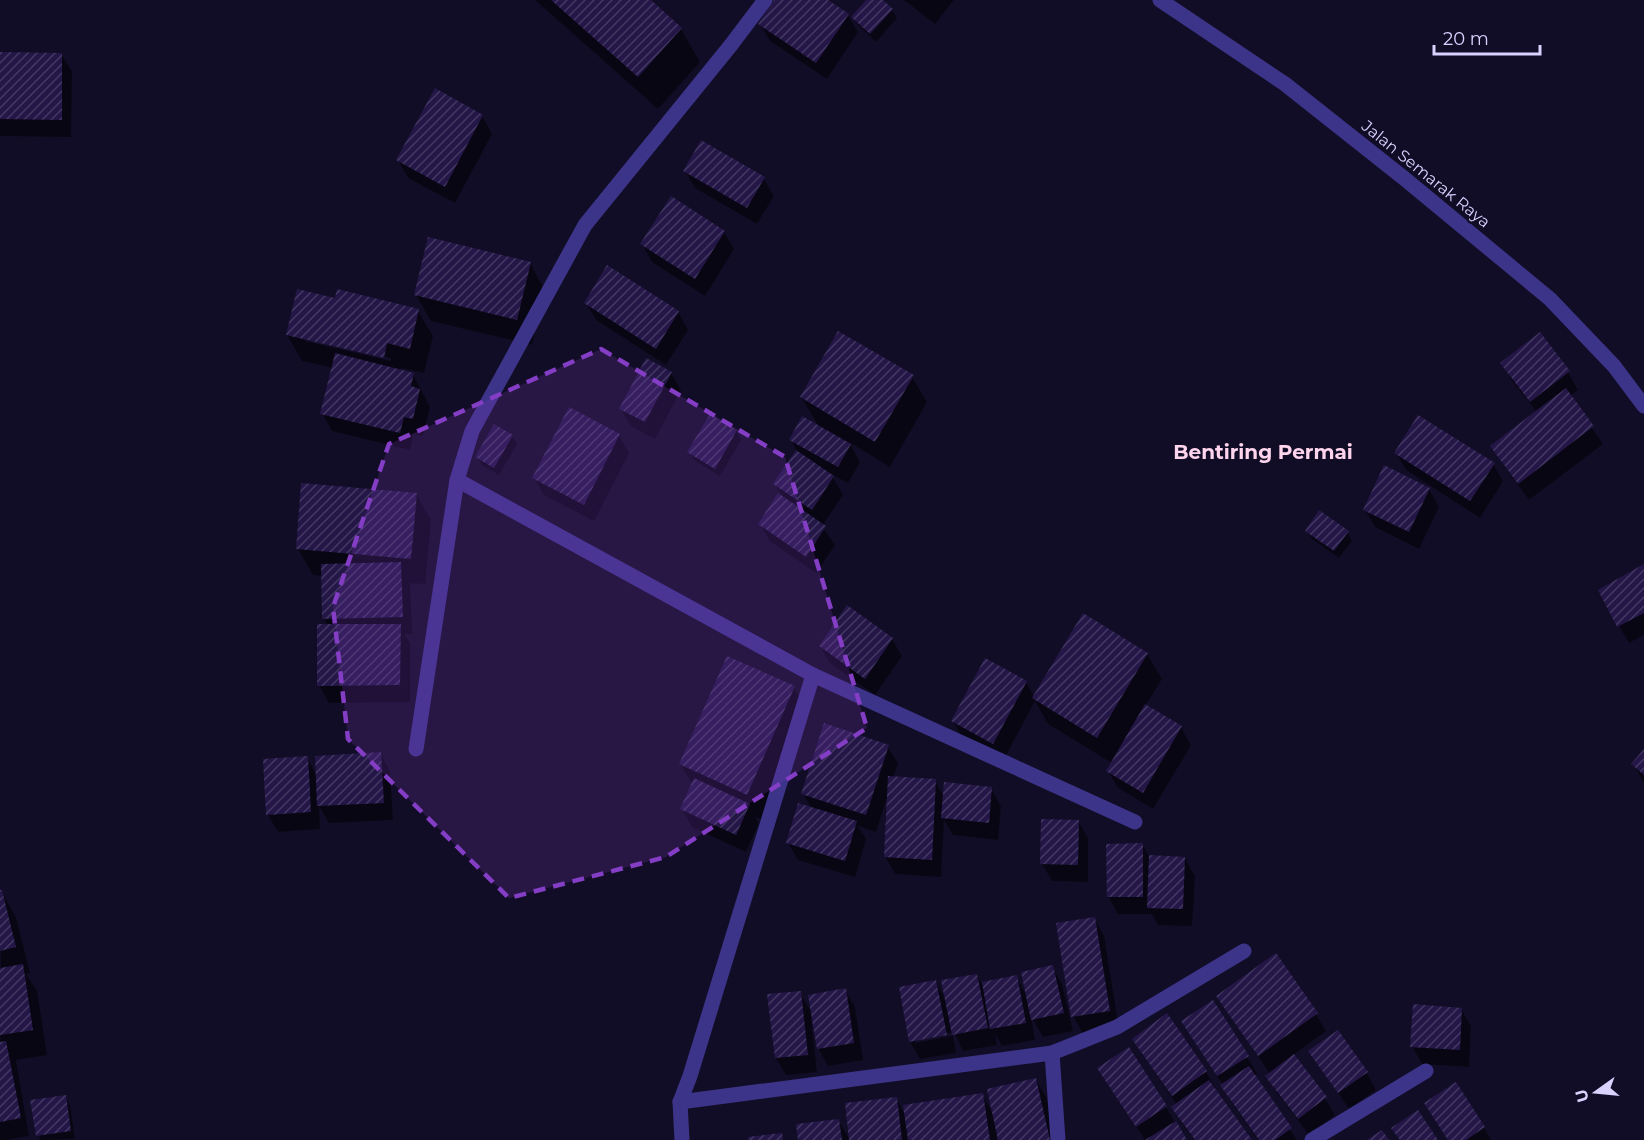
<svg xmlns="http://www.w3.org/2000/svg" width="1644" height="1140" viewBox="0 0 1644 1140" font-family="Montserrat,sans-serif">
  <style>
    .shadow { fill: #0007; fill-rule: evenodd }
    .building { fill: url(#building-hatch) }
    .lines { fill: none; stroke-linecap: round; stroke-linejoin: round }
    .street { stroke: #3c3489; stroke-width: 15 }
    .marked { fill: #843dc5; fill-opacity: 0.2; stroke: #843dc5; stroke-width: 4.5; stroke-dasharray: 12 8; stroke-linejoin: round }
    .labels { text-anchor: middle; dominant-baseline: central; stroke-width: 5; stroke-linejoin: round; paint-order: stroke }
    .street-label { font-size: 16px; fill: #d9d2ff; stroke: #120d26 }
    .quarter-label { font-size: 20px; font-weight: bold; fill: #ffd4ed; stroke: #120d26 }
  </style>
  <defs>
    <pattern id="building-hatch" width="6" height="6" patternUnits="userSpaceOnUse" patternTransform="scale(1.5)"><rect width="6" height="6" fill="#241748"/><path d="M-1 1l2-2M0 6l6-6M5 7l2-2" fill="none" stroke="#433863"/></pattern>
  </defs>
  <rect width="100%" height="100%" fill="#120d26"/>
  <g class="shadow">
    <path d="M535,0H648L681,29L700,62L658,109Z"/>
    <path d="M776,0H826L848,15L858,32L827,79L770,41L760,24Z"/>
    <path d="M868,0H881L892,10L897,18L876,42L858,25L853,17Z"/>
    <path d="M904,0H954L935,24Z"/>
    <path d="M0,53L61,54L72,71L71,137L0,136Z"/>
    <path d="M435,90L482,116L492,134L455,203L408,178L398,160Z"/>
    <path d="M685,171L763,178L774,196L757,224L695,188Z"/>
    <path d="M724,232L734,249L705,296L652,262L642,244Z"/>
    <path d="M530,263L544,289L532,345L431,321L416,295Z"/>
    <path d="M608,268L678,312L688,330L666,365L596,320L586,303Z"/>
    <path d="M418,311L433,336L424,373L401,368L400,371L413,374L430,407L423,436L413,434L410,450L332,431L322,413L333,368L302,361L287,335ZM305,338L391,358V361L305,341Z"/>
    <path d="M1539,334L1568,372L1578,390L1570,396L1603,444L1529,500L1502,463L1492,446L1537,412L1512,381L1502,363Z"/>
    <path d="M671,373L681,390L655,439L631,426L621,409Z"/>
    <path d="M912,377L927,402L890,467L849,442L860,462L848,483L831,474L843,495L822,526L835,545L816,573L770,541L760,524L784,499L775,484L797,451L791,440L819,427L801,397Z"/>
    <path d="M736,431L741,440L720,476L694,460L689,452Z"/>
    <path d="M512,436L517,444L499,475L482,465L477,457Z"/>
    <path d="M619,436L629,453L594,521L544,495L534,478Z"/>
    <path d="M1396,453L1493,464L1503,481L1480,518L1406,470Z"/>
    <path d="M1429,489L1439,507L1419,549L1375,527L1365,510Z"/>
    <path d="M416,494L431,520L425,584L410,583L412,634H404L410,643V702L329,703L319,685L328,626L324,618L323,576L313,575L298,549Z"/>
    <path d="M1307,531L1347,532L1352,541L1339,558L1312,539Z"/>
    <path d="M1644,566V635L1629,643L1619,626Z"/>
    <path d="M847,607L892,639L902,656L875,695L830,663L820,646Z"/>
    <path d="M1147,654L1162,679L1145,706L1181,727L1191,745L1153,809L1118,788L1108,771L1112,763L1048,724L1035,701L1003,761L963,739L953,721L1026,682L1034,696Z"/>
    <path d="M794,688L809,713L762,820L755,817L759,823L746,852L692,827L682,809L693,785L680,764Z"/>
    <path d="M887,746L898,763L893,778L935,781L944,797L991,788L1001,806L998,840L953,835L944,820L941,877L895,874L885,856L888,794L876,832L858,826L866,839L855,877L798,860L788,843L812,808L803,794Z"/>
    <path d="M1644,751V783L1633,764Z"/>
    <path d="M380,753L390,771L393,820L329,823L319,806L320,829L278,832L268,815L307,758L317,776Z"/>
    <path d="M1078,821L1088,838V882L1052,881L1042,864Z"/>
    <path d="M1142,844L1149,856L1185,858L1195,876L1192,926L1158,925L1152,914H1118L1108,896Z"/>
    <path d="M1,891L16,917L30,973L26,974L37,991L47,1055L16,1060L29,1136L6,1140H0Z"/>
    <path d="M1094,918L1104,936L1119,1028L1083,1034L1073,1016Z"/>
    <path d="M1052,967L1062,984L1073,1031L1043,1037L1031,1016L1035,1040L1002,1046L995,1034L997,1045L963,1051L954,1032L915,1040V1043L953,1036L956,1053L920,1059L910,1042L901,989L936,982L946,1000L977,975L981,983L1016,977L1027,996Z"/>
    <path d="M845,990L855,1007L863,1060L828,1066L818,1048L814,1019H811L817,1072L786,1075L776,1058L800,993L813,1015Z"/>
    <path d="M1218,997L1316,1014L1326,1031L1293,1055L1325,1098L1335,1115L1309,1135L1277,1093L1267,1076L1270,1074Z"/>
    <path d="M1461,1009L1471,1026L1469,1067L1422,1064L1412,1046Z"/>
    <path d="M1167,1015L1206,1072L1216,1089L1214,1090L1250,1140H1194L1183,1125L1173,1108L1177,1105L1134,1039Z"/>
    <path d="M1193,1039L1247,1057L1257,1074L1254,1076L1297,1140H1258L1232,1103L1223,1085Z"/>
    <path d="M1129,1049L1166,1107L1185,1140H1145L1109,1086Z"/>
    <path d="M1310,1052L1366,1072L1376,1090L1349,1109Z"/>
    <path d="M1036,1080L1046,1097L1055,1140H999V1137H996L997,1140H851L896,1098L905,1115L982,1095L993,1113Z"/>
    <path d="M1456,1084L1484,1128L1491,1140H1448Z"/>
    <path d="M65,1096L70,1105L75,1139L40,1140L32,1101Z"/>
    <path d="M838,1120L850,1140H799Z"/>
  </g>
  <g class="building">
    <path d="M551,0H651L682,28L638,77Z"/>
    <path d="M774,0H828L849,14L816,63L758,24Z"/>
    <path d="M866,0H883L893,9L870,34L851,17Z"/>
    <path d="M0,52L62,53V120L0,119Z"/>
    <path d="M435,88L483,115L445,187L396,160Z"/>
    <path d="M701,140L765,177L747,208L683,171Z"/>
    <path d="M671,196L725,231L695,279L640,244Z"/>
    <path d="M428,237L531,262L517,320L414,295Z"/>
    <path d="M607,265L679,311L656,349L584,303Z"/>
    <path d="M297,289L335,298L337,289L419,309L410,349L387,343L384,358L286,335Z"/>
    <path d="M838,331L914,375L875,442L800,397Z"/>
    <path d="M1540,332L1570,371L1530,402L1500,363Z"/>
    <path d="M335,353L414,373L411,386L420,389L413,419L404,417L400,433L320,414Z"/>
    <path d="M646,358L672,372L645,422L619,409Z"/>
    <path d="M1566,388L1594,426L1518,484L1490,446Z"/>
    <path d="M569,407L620,434L584,505L532,478Z"/>
    <path d="M710,414L737,430L715,469L687,452Z"/>
    <path d="M1418,415L1495,463L1470,501L1394,453Z"/>
    <path d="M802,416L851,444L838,467L789,440Z"/>
    <path d="M494,424L513,435L494,468L475,457Z"/>
    <path d="M796,450L834,476L812,510L773,484Z"/>
    <path d="M1384,465L1430,488L1409,532L1363,510Z"/>
    <path d="M301,483L417,493L411,559L296,549Z"/>
    <path d="M778,493L826,526L806,557L758,524Z"/>
    <path d="M1319,510L1349,531L1334,551L1305,531Z"/>
    <path d="M401,562L403,617L322,619L321,564Z"/>
    <path d="M1644,564V613L1617,627L1598,590Z"/>
    <path d="M847,605L893,638L865,679L819,646Z"/>
    <path d="M1083,613L1148,653L1097,738L1032,698Z"/>
    <path d="M317,624H401L400,685L317,686Z"/>
    <path d="M727,656L795,686L747,795L679,764Z"/>
    <path d="M985,658L1027,681L993,744L951,721Z"/>
    <path d="M1145,704L1182,726L1143,793L1106,771Z"/>
    <path d="M824,723L889,745L866,815L801,794Z"/>
    <path d="M1644,749V775L1631,764Z"/>
    <path d="M381,752L384,803L317,806L315,756Z"/>
    <path d="M308,756L311,812L266,815L263,759Z"/>
    <path d="M888,776L936,779L932,860L884,857Z"/>
    <path d="M694,778L750,804L736,835L680,809Z"/>
    <path d="M944,782L992,787L989,823L941,818Z"/>
    <path d="M798,803L857,821L845,861L786,843Z"/>
    <path d="M1041,819L1079,820L1078,865L1040,864Z"/>
    <path d="M1143,843V897H1107L1106,844Z"/>
    <path d="M1149,855L1185,857L1183,909L1147,908Z"/>
    <path d="M0,890H2L16,947L0,951Z"/>
    <path d="M1095,917L1110,1011L1071,1017L1056,923Z"/>
    <path d="M1276,953L1318,1013L1258,1056L1216,996Z"/>
    <path d="M23,964L33,1030L0,1035V968Z"/>
    <path d="M1053,965L1064,1013L1031,1020L1021,972Z"/>
    <path d="M977,974L988,1028L952,1035L941,980Z"/>
    <path d="M1017,975L1026,1023L990,1029L982,982Z"/>
    <path d="M936,980L947,1035L909,1042L899,987Z"/>
    <path d="M846,988L854,1043L817,1049L808,995Z"/>
    <path d="M801,991L808,1055L775,1058L767,994Z"/>
    <path d="M1213,1000L1249,1056L1217,1076L1181,1021Z"/>
    <path d="M1413,1004L1462,1008L1460,1050L1410,1047Z"/>
    <path d="M1167,1013L1207,1071L1172,1096L1132,1039Z"/>
    <path d="M1338,1030L1368,1072L1338,1093L1308,1051Z"/>
    <path d="M6,1041L21,1118L0,1122V1042Z"/>
    <path d="M1129,1047L1167,1106L1136,1127L1097,1068Z"/>
    <path d="M1294,1054L1327,1097L1298,1119L1265,1076Z"/>
    <path d="M1249,1066L1292,1128L1275,1140H1259L1220,1085Z"/>
    <path d="M1036,1078L1050,1140H998L987,1089Z"/>
    <path d="M1209,1080L1252,1140H1195L1171,1107Z"/>
    <path d="M1456,1082L1485,1127L1466,1140H1448L1424,1103Z"/>
    <path d="M983,1093L990,1140H908L903,1105Z"/>
    <path d="M66,1095L71,1131L36,1136L30,1100Z"/>
    <path d="M897,1097L902,1140H849L845,1103Z"/>
    <path d="M1418,1110L1438,1140H1400L1391,1128Z"/>
    <path d="M839,1119L842,1140H798L796,1124Z"/>
    <path d="M1176,1121L1187,1140H1145Z"/>
    <path d="M1382,1130L1389,1140H1367Z"/>
    <path d="M782,1133L783,1140H748V1137Z"/>
  </g>
  <g class="lines">
    <g class="street">
      <path d="M1160,0L1285,84L1405,179L1550,299L1614,366L1644,406"/>
      <path d="M457,480L813,675L1135,822"/>
      <path d="M416,749L457,480L472,431L585,225L731,45L765,0"/>
      <path d="M1052,1053L1058,1140"/>
      <path d="M680,1102L1052,1053L1117,1027L1244,951"/>
      <path d="M682,1140L680,1102L690,1076L813,675"/>
      <path d="M1312,1140L1426,1071"/>
    </g>
  </g>
  <path class="marked" d="M601,349L785,457L867,728L666,857L509,898L348,739L333,607L389,444Z"/>
  <g class="labels">
    <g class="street-label">
      <text transform="translate(1426 174) rotate(39)">Jalan Semarak Raya</text>
    </g>
    <g class="quarter-label">
      <text x="1263" y="452">Bentiring Permai</text>
    </g>
  </g>
  <g transform="translate(1596 1092) rotate(255)" stroke="#120d26" stroke-width="4.5" paint-order="stroke">
  <path d="M0-4.5L10 22L0 15L-10 22Z" fill="#d9d2ff"/>
  <text y="-9" font-size="16" font-weight="bold" text-anchor="middle" fill="#d9d2ff">U</text>
  </g>
  <path d="M1434 45v9h106v-9" fill="none" stroke="#d9d2ff" stroke-width="3"/>
  <text x="1443" y="45" font-size="18" fill="#d9d2ff" stroke="#120d26" stroke-width="4.5" paint-order="stroke">20 m</text>
</svg>
